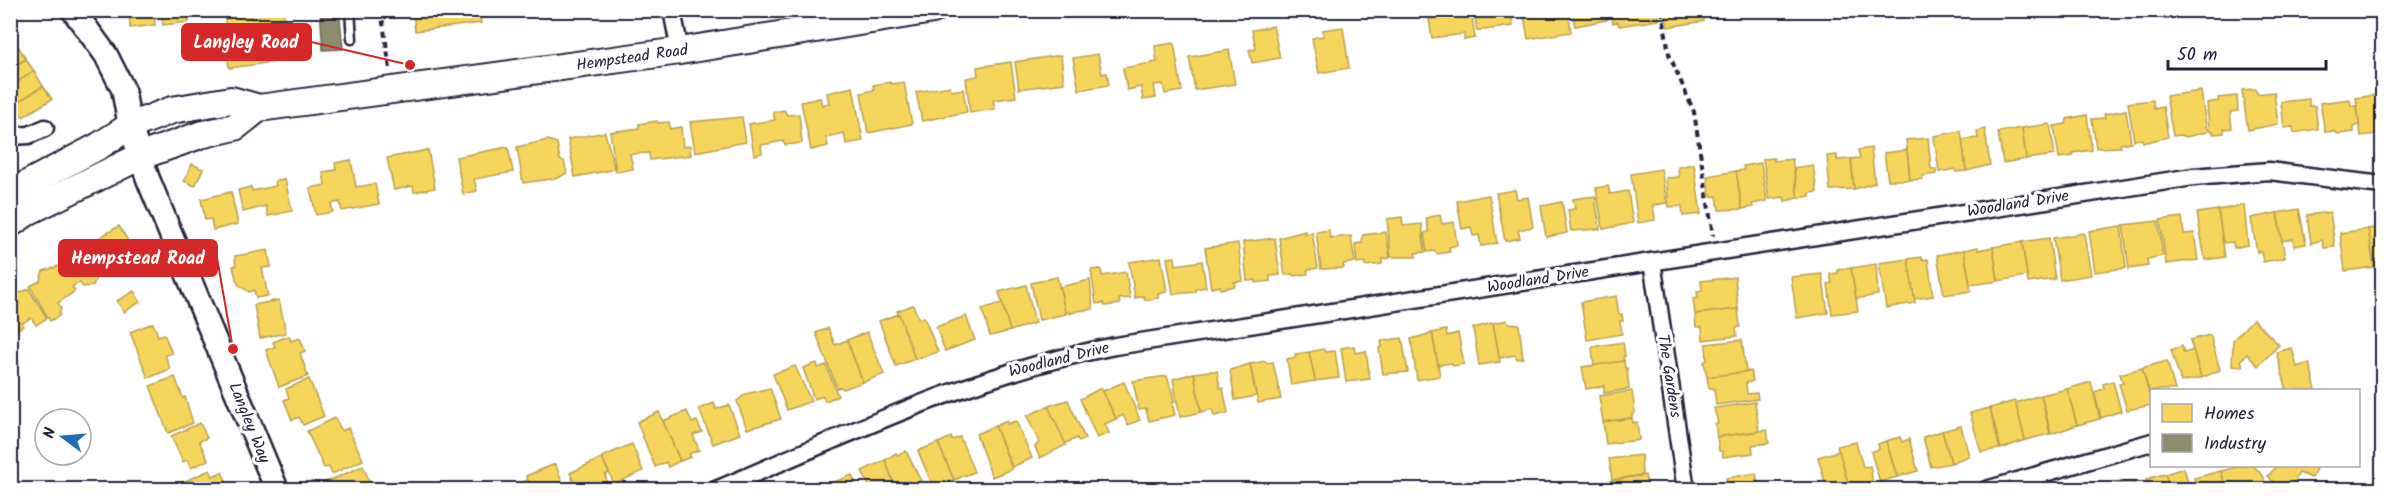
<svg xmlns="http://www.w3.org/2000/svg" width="2393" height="500" viewBox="0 0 2393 500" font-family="Kalam,sans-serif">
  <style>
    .homes { fill: #f6d55c; stroke: #b69f52; stroke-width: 1.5 }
    .industry { fill: #8c8c6e; stroke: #6c6c5f; stroke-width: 1.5 }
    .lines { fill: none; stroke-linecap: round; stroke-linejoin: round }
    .lane-casing { stroke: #22223b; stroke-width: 13 }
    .street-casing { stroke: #22223b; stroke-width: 21 }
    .secondary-casing { stroke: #22223b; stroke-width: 27 }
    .primary-casing { stroke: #22223b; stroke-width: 30 }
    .path { stroke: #22223b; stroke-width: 4; stroke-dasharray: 6 4.5; stroke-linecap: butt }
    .lane { stroke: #fff; stroke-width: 8 }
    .street { stroke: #fff; stroke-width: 16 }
    .secondary { stroke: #fff; stroke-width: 22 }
    .primary { stroke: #fff; stroke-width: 26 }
    .labels { text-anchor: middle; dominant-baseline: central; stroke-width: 6; stroke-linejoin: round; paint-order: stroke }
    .street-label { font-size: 16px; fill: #22223b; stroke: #fff }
    .leader { fill: none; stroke: #d62828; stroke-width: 2 }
    .callout-dot { fill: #d62828; stroke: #fff; stroke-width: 2 }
    .callout { fill: #d62828; stroke: #d62828; stroke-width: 2 }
    .callout-label { font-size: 18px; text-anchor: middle; font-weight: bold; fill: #fff }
  </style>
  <rect width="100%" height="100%" fill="#fff"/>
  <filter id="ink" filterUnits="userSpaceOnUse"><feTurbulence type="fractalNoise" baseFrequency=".0167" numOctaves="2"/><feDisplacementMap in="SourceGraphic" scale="12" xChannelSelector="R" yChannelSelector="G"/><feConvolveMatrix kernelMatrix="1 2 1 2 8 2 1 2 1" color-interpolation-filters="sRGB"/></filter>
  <g filter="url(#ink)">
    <g class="homes">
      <path d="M129,10H154L155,25L130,28Z"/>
      <path d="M161,10H188L189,22L163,25Z"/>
      <path d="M224,10H250L251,19L259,18L258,10H283L285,27L262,30L263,38L286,35L289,60L229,68L226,40L251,37V34L227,37Z"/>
      <path d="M413,10H479L481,23L415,31Z"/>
      <path d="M1376,10H1391L1392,15L1377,18Z"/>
      <path d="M1453,10H1471L1475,38L1464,40V34L1432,38L1429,19L1439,18L1440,12Z"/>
      <path d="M1474,10H1511L1513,26L1477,31Z"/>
      <path d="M1523,10H1568L1571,32L1528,39Z"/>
      <path d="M1572,10H1606L1607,20L1575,26Z"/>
      <path d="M1611,10H1658L1659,20L1619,26L1618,22L1613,23Z"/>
      <path d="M1666,10H1703L1704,21L1668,27Z"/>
      <path d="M1273,26L1280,58L1252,63L1249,50L1256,49L1252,30Z"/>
      <path d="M1343,27L1349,68L1319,73L1312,38L1323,36V30Z"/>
      <path d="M10,34L18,46L10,51Z"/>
      <path d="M1174,43L1182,91L1165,94L1163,84L1154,85L1156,98L1143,100L1141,87L1127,90L1123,68L1157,62L1155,46Z"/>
      <path d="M18,46L26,59L10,69V51Z"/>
      <path d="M1229,50L1235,84L1195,90L1189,57Z"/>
      <path d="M1098,54L1102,74L1107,73L1109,85L1079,90L1073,58Z"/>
      <path d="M1061,55L1064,83L1019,89L1015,62Z"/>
      <path d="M26,59L34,71L10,87V69Z"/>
      <path d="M1011,62L1016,97L993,100L995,109L970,113L966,78L978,76L977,67Z"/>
      <path d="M34,71L43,86L15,104L10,97V87Z"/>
      <path d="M890,82L891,84L904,82L912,124L868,133L861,93L874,90L873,85Z"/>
      <path d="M43,86L52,99L23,117L15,104Z"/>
      <path d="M950,86L951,91L963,89L967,112L922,121L916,92Z"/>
      <path d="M853,87L863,141L846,144L844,133L826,137L828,146L811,150L801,102L820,98L822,105L829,103L827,93Z"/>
      <path d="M2256,89L2257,94L2274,92L2278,124L2248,130L2242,90Z"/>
      <path d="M2201,91L2207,132L2186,137L2181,135L2173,136L2166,96Z"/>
      <path d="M2382,94V136H2379L2377,134L2361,136L2356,98Z"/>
      <path d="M2237,96L2238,111L2230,112L2232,128L2224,129V133L2213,134V131H2209L2207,103L2219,101L2218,98Z"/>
      <path d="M2309,99V106H2315L2318,129L2294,133L2293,127L2284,128L2281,102Z"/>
      <path d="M2350,99L2351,106H2357L2359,125L2354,127V132L2338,134L2333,131L2325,132L2320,103Z"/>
      <path d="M2153,100L2154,109L2163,107L2168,137L2147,142H2143L2142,139L2134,140L2128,103Z"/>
      <path d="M784,110L787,115L799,114L802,143L785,145L783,141L761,145L762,153L754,155L749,124L775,120L773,112Z"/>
      <path d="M2126,110L2131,142L2120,144L2121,147L2096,148L2092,119L2105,118L2104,114Z"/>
      <path d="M2087,115L2092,150L2073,153V156L2059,158L2054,126L2066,124L2067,119Z"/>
      <path d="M742,117L746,142L695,152L690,122Z"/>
      <path d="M657,121L658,123L669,122L670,129L681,127L683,147L690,146L691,155L650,160L649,153L630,154L633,169L616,172L610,132L639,128V124Z"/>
      <path d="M2050,124L2055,155L2026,159L2022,128Z"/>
      <path d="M2022,128L2026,159L2003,163L1998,132Z"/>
      <path d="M1985,129L1990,165L1966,171L1962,140L1978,138L1977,131Z"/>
      <path d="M1961,131L1966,171L1956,172L1955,169L1939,172L1934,136Z"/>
      <path d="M605,132L614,167L611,170L575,177L568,139Z"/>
      <path d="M1928,138L1931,169H1936V174L1922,176L1923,179L1910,180L1906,140Z"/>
      <path d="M548,140L557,143L560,160L564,161L567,173L558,178L523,183L517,147Z"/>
      <path d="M508,147L513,172L474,179L477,191L463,194L456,157Z"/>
      <path d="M1871,148L1875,183L1854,189L1851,159L1860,158L1858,150Z"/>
      <path d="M428,150L435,188L414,192L413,186L394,190L387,158Z"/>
      <path d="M1907,150L1910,180H1888L1884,153Z"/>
      <path d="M1837,155V160L1851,159L1854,189L1830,190L1827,156Z"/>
      <path d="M1774,158V161L1792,159L1798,198L1785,201L1784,197L1769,199L1763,159Z"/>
      <path d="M351,160L356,187L375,184L379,204L342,211L340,202L331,204L333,212L316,215L310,188L325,185L323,172L336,170L335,163Z"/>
      <path d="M1761,163L1767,201L1752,204L1753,207L1742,209L1736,171L1744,170L1743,166Z"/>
      <path d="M192,164L203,169L195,186L184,181Z"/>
      <path d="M1694,164L1701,214L1683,216L1682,206L1669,207L1666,178L1679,177L1678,167Z"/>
      <path d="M1813,165L1817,192L1810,193V196L1798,198L1794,168Z"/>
      <path d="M1661,169L1667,203L1653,205L1655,220L1638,223L1631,174Z"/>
      <path d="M1736,171L1742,209L1719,210L1717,196L1710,197L1707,176Z"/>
      <path d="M285,179L292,211L268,216L266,206L243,212L238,190L251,187L252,191L276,186L275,181Z"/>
      <path d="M1608,186L1610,194L1628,191L1633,223L1603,229L1596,188Z"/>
      <path d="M1515,190L1517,199L1528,197L1533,227L1518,230L1520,238L1505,241L1496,193Z"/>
      <path d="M231,192L238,224L213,230L211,219L205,220L201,199Z"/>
      <path d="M1489,195L1497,243L1481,246L1479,235L1473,236L1471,227L1462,229L1457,201Z"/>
      <path d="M1595,196L1600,229L1571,231L1568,210L1575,209L1573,199Z"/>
      <path d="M1562,202L1567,233L1546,237L1541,206Z"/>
      <path d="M2244,205L2248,245L2234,248L2233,242L2223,243L2218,210Z"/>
      <path d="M2299,209L2306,244L2294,246L2293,239L2282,241L2277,213Z"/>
      <path d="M2218,210L2225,257L2205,260L2197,213Z"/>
      <path d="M2330,212L2335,247L2324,248L2322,240L2311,243L2307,215Z"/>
      <path d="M2277,213L2285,258L2263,262L2261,251L2257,252L2251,218Z"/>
      <path d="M1440,215L1442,224L1454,222L1457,245L1449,247L1450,252L1437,254L1434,251L1427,252L1424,233L1429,232L1426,218Z"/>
      <path d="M1402,217L1403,226L1422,224L1425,252L1415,253L1416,257H1391L1387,219Z"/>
      <path d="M2182,217L2184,234L2194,233L2198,260L2166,264L2160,220Z"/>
      <path d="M2158,221L2163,256L2147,259L2148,266L2129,269L2123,225Z"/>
      <path d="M119,226L139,259L123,268L118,266L102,275L85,246Z"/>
      <path d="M2121,226L2126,268L2095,272L2089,231Z"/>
      <path d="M2381,227L2382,269L2375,270L2368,229Z"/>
      <path d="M2368,229L2374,267L2345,271L2340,233Z"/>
      <path d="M1329,230L1330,238L1351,236L1355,262L1343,264L1344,268L1321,269L1316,232Z"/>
      <path d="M1305,231V234L1312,232L1318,268L1307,270L1308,274L1294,276L1293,274L1285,275L1279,238Z"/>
      <path d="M1386,232L1390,258L1382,259V264L1365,266V262L1357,263L1355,244L1362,243L1363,235Z"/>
      <path d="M2084,233L2091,275L2060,280L2053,238Z"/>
      <path d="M1275,238L1280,275L1270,276V281L1256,283V280L1247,281L1243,242Z"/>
      <path d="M2049,238L2055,279L2028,283L2022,242Z"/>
      <path d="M2022,242L2027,276L1998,281L1993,247Z"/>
      <path d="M1238,243L1243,281L1234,282L1235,286L1220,289V286L1211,288L1205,248Z"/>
      <path d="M76,247L96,277L93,286L83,287L79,282L72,287L75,291L58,303L61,308L59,316L50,321L30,286L40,281L43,271L59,266L62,271L69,266L63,256Z"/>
      <path d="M1978,247V250L1993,247L1998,281L1970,285L1964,250Z"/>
      <path d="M268,250L271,267L262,268L268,296L256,298L254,290L249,292L239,285L236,279L233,266H236L235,256Z"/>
      <path d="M1964,250L1971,291L1944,295L1937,255Z"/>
      <path d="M1161,257L1167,292L1158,294L1159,298L1145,300L1144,296L1135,298L1129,262Z"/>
      <path d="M1175,257L1176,265L1202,261L1206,287L1196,289V292L1173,294L1167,258Z"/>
      <path d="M1922,257V260L1928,259L1933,296L1914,299L1908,259Z"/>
      <path d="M1908,259L1915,303L1886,308L1879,263Z"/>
      <path d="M1876,264L1878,295L1856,299L1851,268Z"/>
      <path d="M1851,268L1858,311L1832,314L1828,284L1832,283L1830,274L1838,273V270Z"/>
      <path d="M1101,269L1102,276L1126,272L1130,298L1119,299L1120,304L1105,306L1103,303L1096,304L1091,270Z"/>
      <path d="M1822,274L1828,313L1797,318L1791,277Z"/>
      <path d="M1057,277L1066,314L1039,320L1031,283Z"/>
      <path d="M1735,277L1738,309L1695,314L1693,299L1698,298L1697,292L1702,291L1701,281Z"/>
      <path d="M1090,280L1093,309L1077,311L1069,314V312H1065L1060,287Z"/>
      <path d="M1026,285L1035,323L1010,331L999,292Z"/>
      <path d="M29,289L47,318L36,325L31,318L22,323L23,326L10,333V297Z"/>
      <path d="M134,291L140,302L124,312L117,301Z"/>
      <path d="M1616,296L1619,314H1622L1623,321H1620L1622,334L1587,340L1581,302Z"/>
      <path d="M279,300L286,333L260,338L254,305Z"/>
      <path d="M1002,303L1010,331L990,336L982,309Z"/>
      <path d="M913,305L919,319L924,317L938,352L915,359L897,311Z"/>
      <path d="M1738,309L1740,327L1736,328L1737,336L1703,340L1702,327H1696L1695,314Z"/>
      <path d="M899,314L915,359L896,366L879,321Z"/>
      <path d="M966,316L975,340L945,351L936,327Z"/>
      <path d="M2253,319L2279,345L2258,366L2247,354L2241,360L2243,367L2232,366L2233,340Z"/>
      <path d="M1507,320L1508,323L1519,324L1523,358L1517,359L1515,355L1499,358L1493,323Z"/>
      <path d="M153,323L158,336L164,334L172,353L165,355L170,369L148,378L130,332Z"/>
      <path d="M1493,323L1500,362L1479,365L1473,328Z"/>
      <path d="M828,328L835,345L847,340L863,382L843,389L841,387L837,388L816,333Z"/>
      <path d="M1446,330L1447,336L1458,333L1464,364L1453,366L1452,363L1438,365L1432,333Z"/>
      <path d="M867,332L884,374L863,382L847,340Z"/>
      <path d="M1432,333L1440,376L1417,380L1411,339Z"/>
      <path d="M2210,335L2220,370L2201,378L2190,340Z"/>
      <path d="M289,336L291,341L300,338L305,351L300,353L308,376L279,387L266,350L275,347L273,342Z"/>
      <path d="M1402,338L1408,372L1383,374L1379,348L1382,347L1381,341Z"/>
      <path d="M1742,340L1746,372L1707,377L1704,362L1707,360L1706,344Z"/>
      <path d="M1623,342L1625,356L1623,357L1624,361L1594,366L1592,347Z"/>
      <path d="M1354,346L1355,353L1366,351L1370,379L1346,382L1341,348Z"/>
      <path d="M2182,346L2184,353L2193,350L2201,378L2181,382L2171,350Z"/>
      <path d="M2292,348L2297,367L2309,363L2316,390H2287L2276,352Z"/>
      <path d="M1323,349L1325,352L1335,351L1339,378L1315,381L1309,352Z"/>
      <path d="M1309,352L1315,381L1291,385L1287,359L1296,357L1295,354Z"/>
      <path d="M1265,361L1267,363L1273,362L1281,399L1258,403L1250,364Z"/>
      <path d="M1624,361L1625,368H1627L1629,389L1604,393V386L1586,389L1582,367Z"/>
      <path d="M2167,361L2175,390H2152V401L2142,368Z"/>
      <path d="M817,363L818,368L826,365L838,396L825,401L823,396L814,399L803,368Z"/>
      <path d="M1250,364L1256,396L1235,400L1230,370Z"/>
      <path d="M795,366L811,401L787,410L773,374Z"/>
      <path d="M2142,368L2152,405L2127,410L2119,384L2123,383L2120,374Z"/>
      <path d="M1210,371H1217L1220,388H1223L1228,413L1214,416L1212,409L1201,412L1194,373Z"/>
      <path d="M1751,371L1753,381L1746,383L1747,394L1757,393L1758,399L1716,405L1714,388H1709L1707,377Z"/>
      <path d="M1194,373L1201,412L1180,417L1173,379Z"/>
      <path d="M1167,376L1175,402L1172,403L1175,415L1149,421L1146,409L1139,410L1133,381Z"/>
      <path d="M175,377L183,398L185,397L193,423L168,433L150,386Z"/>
      <path d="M309,379L324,416L303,425L299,417L292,420L284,400L289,398L286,389Z"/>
      <path d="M2113,381L2121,411L2101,418L2094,392L2104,389L2103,384Z"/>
      <path d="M1124,382L1140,420L1128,425L1123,415L1116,419L1103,391Z"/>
      <path d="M2091,382L2100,419L2077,425L2067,389Z"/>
      <path d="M770,388L781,419L747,429L737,401L746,394Z"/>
      <path d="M1101,388L1116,419L1105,424L1109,433L1097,438L1080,399Z"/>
      <path d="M2067,389L2077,425L2051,434L2041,395Z"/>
      <path d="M1632,391L1635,413L1632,414V418L1603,422L1599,396Z"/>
      <path d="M2041,395L2050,434L2025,440L2015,403Z"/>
      <path d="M1068,400L1085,439L1079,442L1077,438L1064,444L1048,406Z"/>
      <path d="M2015,401L2025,440L2001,449L1990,408Z"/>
      <path d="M1755,402L1759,431L1717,437L1715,424L1718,423L1714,408Z"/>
      <path d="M714,403L716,409L729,405L740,434L713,444L699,409Z"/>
      <path d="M1048,406L1066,445L1040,458L1035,447L1039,442L1027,416Z"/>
      <path d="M1990,408L2000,449L1981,452L1970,413Z"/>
      <path d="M687,411L692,423L697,421L702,432L693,435L699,450L689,454L691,457L680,461L663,421Z"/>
      <path d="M659,412L680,461L668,467L666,462L655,467L637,422Z"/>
      <path d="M335,418L342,431L348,428L363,460L332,474L329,467L324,468L307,431Z"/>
      <path d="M1632,418L1633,423L1637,422L1639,440L1606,444L1603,422Z"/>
      <path d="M1007,421L1008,424L1016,421L1032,458L1012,467L995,426Z"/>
      <path d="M200,423L207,438L199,441L208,460L191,468L187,460L183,462L171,436Z"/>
      <path d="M995,426L1012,469L992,477L976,434Z"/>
      <path d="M1961,426L1969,456L1951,463L1942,431Z"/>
      <path d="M1767,430L1769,443L1752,445L1753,453L1723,457L1722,451H1719L1717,437Z"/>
      <path d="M1942,431L1951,463L1931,467L1923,437Z"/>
      <path d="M951,437L952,440L960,437L974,472L954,480L938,443Z"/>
      <path d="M1900,437L1902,442L1909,439L1918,471L1897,477L1886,441Z"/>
      <path d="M1886,441L1897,477L1880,482L1871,452L1879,449L1878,444Z"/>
      <path d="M1856,442L1863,467L1870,466L1873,484L1850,490L1837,446Z"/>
      <path d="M938,443L954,480L934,489L918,451Z"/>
      <path d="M632,444L643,471L614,484L602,457Z"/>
      <path d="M906,451L924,487L918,490H909L906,483L896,489L886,463L885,460L896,453L898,455Z"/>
      <path d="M1839,451L1850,490H1827L1818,457Z"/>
      <path d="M1641,455L1642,475L1612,480L1609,459Z"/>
      <path d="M602,458L609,473L605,475L610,489L577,490L570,473Z"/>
      <path d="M885,460L896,489L871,490L862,471Z"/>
      <path d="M555,464L566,490H532L526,476Z"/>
      <path d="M363,466L373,490H329L326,482Z"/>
      <path d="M2241,466H2254L2264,477V488L2226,490L2221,471Z"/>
      <path d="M2277,466H2317L2312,478L2299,473L2290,490H2280L2268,476Z"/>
      <path d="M2184,468L2190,490H2170L2165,474Z"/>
      <path d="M210,470L213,476L222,472L230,490H186L183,482Z"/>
      <path d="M2221,471L2226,490H2197L2194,478Z"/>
      <path d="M1756,473L1759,490H1725L1724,487L1727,486L1726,478Z"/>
      <path d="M2165,474L2170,490H2149L2146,479Z"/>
      <path d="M852,475L858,490H834L832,483Z"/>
      <path d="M1645,475L1648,490H1603L1602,482Z"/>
      <path d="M528,480L532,490H504Z"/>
      <path d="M2125,482H2134L2136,490H2118L2116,484Z"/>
      <path d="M832,483L834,490H816Z"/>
      <path d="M2116,484L2118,490H2098Z"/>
    </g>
    <path class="industry" d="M320,10H339L343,49L323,50Z"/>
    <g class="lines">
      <defs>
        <path id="lane" d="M350,10L352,39"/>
        <g id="street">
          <path d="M672,10L680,51"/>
          <path d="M10,136L29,135L45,128"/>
          <path d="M1652,262L1686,490"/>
          <path d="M716,490C846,435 975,373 1115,346L2193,177L2269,171L2382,185"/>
          <path d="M1986,490L2152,442"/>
        </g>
        <path id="secondary" d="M73,10L106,55L123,89L130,126L148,179L277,490"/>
        <g id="primary">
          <path d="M10,193L99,146L130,126L172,110L231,100L259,108L680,51L933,10"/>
          <path d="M10,224L29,211L141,156L200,135L235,127L259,108"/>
        </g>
      </defs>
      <use href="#lane" class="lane-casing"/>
      <use href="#street" class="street-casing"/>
      <use href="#secondary" class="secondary-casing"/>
      <use href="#primary" class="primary-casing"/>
      <g class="path">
        <path d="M381,10L390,69"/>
        <path d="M1662,10L1669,54L1694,112L1713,236"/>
      </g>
      <use href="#lane" class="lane"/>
      <use href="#street" class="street"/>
      <use href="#secondary" class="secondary"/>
      <use href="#primary" class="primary"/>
    </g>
  </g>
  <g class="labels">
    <g class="street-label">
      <text transform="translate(632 58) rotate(-8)">Hempstead Road</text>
      <text transform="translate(2018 204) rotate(-9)">Woodland Drive</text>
      <text transform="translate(1538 280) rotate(-9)">Woodland Drive</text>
      <text transform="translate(1059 360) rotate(-14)">Woodland Drive</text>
      <text transform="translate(1669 376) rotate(81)">The Gardens</text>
      <text transform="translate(249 423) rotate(68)">Langley Way</text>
    </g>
  </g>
  <path class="leader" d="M410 65L311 42M233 349L217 258"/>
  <g class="callout-dot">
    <circle cx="410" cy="65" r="6"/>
    <circle cx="233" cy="349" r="6"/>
  </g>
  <g class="callout">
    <rect x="182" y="24" width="129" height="36" rx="6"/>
    <rect x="59" y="240" width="158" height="36" rx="6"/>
  </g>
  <g class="callout-label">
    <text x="246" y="48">Langley Road</text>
    <text x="138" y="264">Hempstead Road</text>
  </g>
  <rect width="2393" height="500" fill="none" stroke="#fff" stroke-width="36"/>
  <rect x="18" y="18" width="2357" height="464" fill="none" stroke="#22223b" stroke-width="2" filter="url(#ink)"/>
  <rect x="2150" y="389" width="210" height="78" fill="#ffffff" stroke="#a7a7b1" stroke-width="1.5"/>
  <rect x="2162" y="404" width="30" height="18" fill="#f6d55c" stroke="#a7a7b1" stroke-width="1.5"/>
  <text x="2204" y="419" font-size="18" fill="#22223b">Homes</text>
  <rect x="2162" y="434" width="30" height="18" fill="#8c8c6e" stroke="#a7a7b1" stroke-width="1.5"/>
  <text x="2204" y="449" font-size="18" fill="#22223b">Industry</text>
  <g transform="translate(63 437) rotate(286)"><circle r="28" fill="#ffffff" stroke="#a7a7b1" stroke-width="1.5"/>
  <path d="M0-4.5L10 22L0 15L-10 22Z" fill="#1f6fb2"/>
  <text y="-9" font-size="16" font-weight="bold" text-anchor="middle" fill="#22223b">N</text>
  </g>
  <path d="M2168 60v9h158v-9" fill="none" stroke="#22223b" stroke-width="3"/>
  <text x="2177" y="60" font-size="18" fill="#22223b" stroke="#ffffff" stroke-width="4.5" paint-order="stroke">50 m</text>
</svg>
